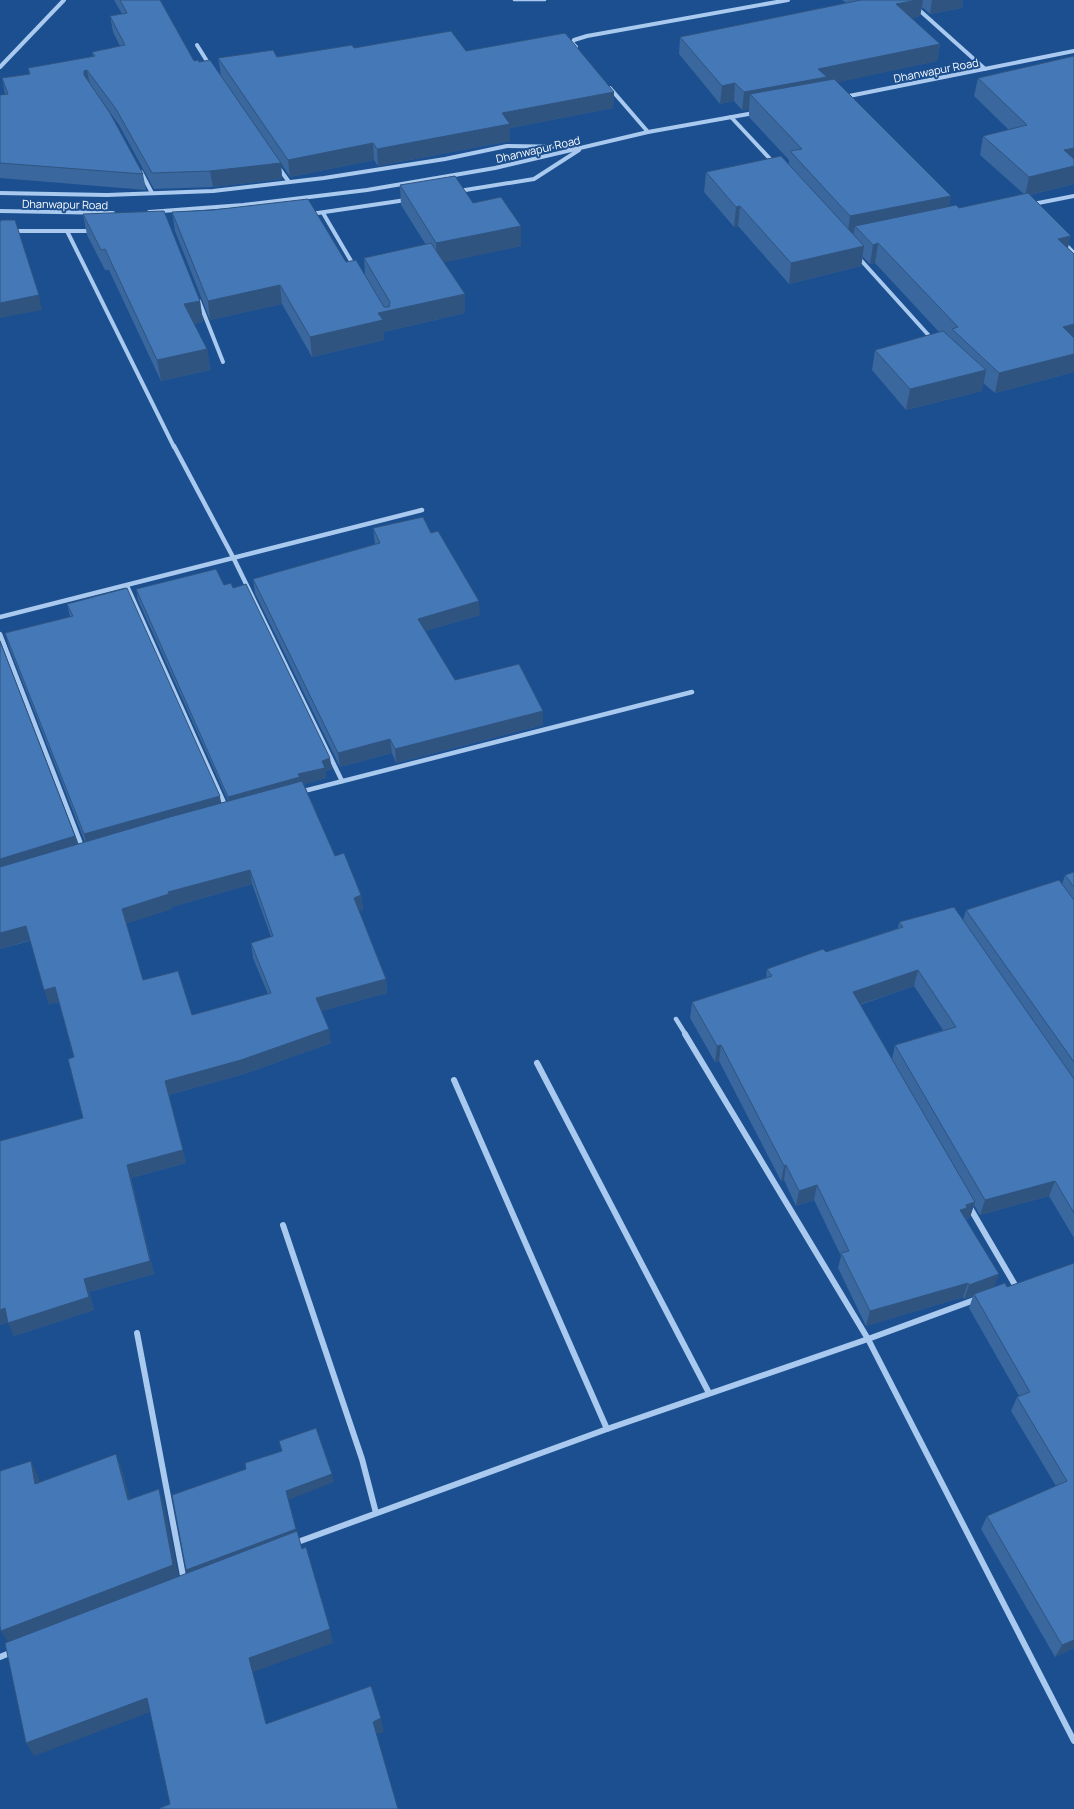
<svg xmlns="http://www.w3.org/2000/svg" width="1074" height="1809" viewBox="0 0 1074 1809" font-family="Manrope,sans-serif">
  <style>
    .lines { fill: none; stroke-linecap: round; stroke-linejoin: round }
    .lane { stroke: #a9c9ee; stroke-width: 2.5 }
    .street-far2 { stroke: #a9c9ee; stroke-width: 4 }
    .street-far1 { stroke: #a9c9ee; stroke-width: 4.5 }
    .street { stroke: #a9c9ee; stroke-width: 6 }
    .wall { fill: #3a679d; fill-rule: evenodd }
    .shaded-wall { fill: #305480 }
    .building { fill: #4478b7; stroke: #305480; fill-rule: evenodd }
    .labels { text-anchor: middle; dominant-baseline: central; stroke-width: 4; stroke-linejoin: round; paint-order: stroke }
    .far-street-label { font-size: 11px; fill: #fff; stroke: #1b4f8f }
  </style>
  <rect width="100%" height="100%" fill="#1b4f8f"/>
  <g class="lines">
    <path class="lane" d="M514,0H545"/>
    <g class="street-far2">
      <path d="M908,0L985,69"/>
      <path d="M197,45L210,66"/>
      <path d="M576,47L572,43L574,40L587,36L788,0"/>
      <path d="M0,67L64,0"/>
      <path d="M610,88L648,132"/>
      <path d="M844,97L1074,51"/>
      <path d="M731,117L773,162"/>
      <path d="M279,168L289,182"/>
      <path d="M141,172L152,193"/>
      <path d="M459,191L534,179L579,150"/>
      <path d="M0,193L107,195L213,191L324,178L445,159L507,146L575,147"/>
      <path d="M1033,204L1074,196"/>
      <path d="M0,211L113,213"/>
      <path d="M149,212L243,205L367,190L495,168L648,132L754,113"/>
      <path d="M323,213L354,266"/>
      <path d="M311,214L406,200"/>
      <path d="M0,231H93"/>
      <path d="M67,231L174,447"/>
      <path d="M1065,244L1074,253"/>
      <path d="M859,258L932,339"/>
      <path d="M199,301L223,362"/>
    </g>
    <g class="street-far1">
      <path d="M174,446L234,559L342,781"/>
      <path d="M127,586L226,807"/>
      <path d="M0,617L422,510"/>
      <path d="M0,634L83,849"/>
      <path d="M300,792L692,692"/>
      <path d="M676,1019L686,1035"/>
    </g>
    <g class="street">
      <path d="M685,1034L868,1339L1074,1741"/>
      <path d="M537,1063L709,1393"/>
      <path d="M454,1080L607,1429"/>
      <path d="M969,1206L1015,1285"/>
      <path d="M283,1225L362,1459L376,1513"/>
      <path d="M137,1333L184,1581"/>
      <path d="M295,1543L607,1429L868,1339L977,1299"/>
      <path d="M0,1657L12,1652"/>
    </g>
  </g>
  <g class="wall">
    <path d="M114,0H160L194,61L199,62L221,75L218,58L277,57L354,48L466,51L614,92L613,108L510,128V141L378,166L374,160L290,177L281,163L282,179L213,187L154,189L119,125L102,101L143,174L146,190L0,178V95L5,94L2,78L29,74L28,68L93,57L92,52L120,46L113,32L110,16L122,14Z"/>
    <path d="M842,0H963L962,8L930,14L922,7L920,16L911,18L940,44L937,61L837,82L949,207L959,208L1024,194L980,155L983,136L1009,130L974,96L978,78L1074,56V184L1030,195L1068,248L1074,254V372L995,393L983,383L982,391L906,410L872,370L875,350L939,332L875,263L870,264L863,257L861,266L789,284L738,226L734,227L704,192L706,172L789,164V160L749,117V109L742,110L734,101L720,104L679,54L680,37L846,3Z"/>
    <path d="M400,185L473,203L521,246L444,262L465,294V313L384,332V340L312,357L282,304L210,320L175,231L172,212L346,262L365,275L364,258L426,245L401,205Z"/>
    <path d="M83,214L200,301L203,322L194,324L207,349L210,370L161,381L109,270H105L87,235Z"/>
    <path d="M373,528L431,533L480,615L425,631L455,680L543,711V725L396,763L392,753L340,767L255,593L253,579L375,544Z"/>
    <path d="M224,585L233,588L332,769L325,771L326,778L304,784L335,856L361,895L363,910L359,911L386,979L387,993L321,1011L331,1043L244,1074L169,1095L186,1163L131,1178L154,1274L89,1292L94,1310L14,1336L8,1322L0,1325V1141L83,1118L74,1057L59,1002L49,1004L30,941L0,949V641L78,844L85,842L9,647L5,633L70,617L67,604L221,803L228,801L138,600L136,589ZM252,884L271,937L251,943L253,958L268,994L192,1015L143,980L126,923L172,909V907Z"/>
    <path d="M1074,872V1238L1049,1196L980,1215L974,1205L970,1217L966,1219L995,1286L1007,1287L1074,1263V1648L1055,1657L981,1529L987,1516L1056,1486L1011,1411L1017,1397L1019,1396L969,1308L973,1296L964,1299L963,1297L866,1326L838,1268L841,1256L814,1200L796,1206L784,1180L781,1181L719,1061L715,1062L690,1018L692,1002L766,978L767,969L826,952L898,928L899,922L963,920L966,910L1062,884L1065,875ZM914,986L943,1030L895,1045L892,1059L860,1005Z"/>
  </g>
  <g class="shaded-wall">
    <path d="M917,0H923L920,16L893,21L896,4Z"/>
    <path d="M932,0H963L962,8L930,14Z"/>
    <path d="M940,44L937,61L826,85L750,94L749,109L742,110L744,92L818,69Z"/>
    <path d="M87,70L90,85L84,75V71Z"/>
    <path d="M735,83L734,101L720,104L722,86Z"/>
    <path d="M614,92L613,108L510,128V141L378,166L377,149L502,113Z"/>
    <path d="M373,143L374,160L290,177L288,160Z"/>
    <path d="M1074,148V165L1064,150Z"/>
    <path d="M281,163L282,179L213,187L210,171Z"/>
    <path d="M1074,166V184L1025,196L1029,177Z"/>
    <path d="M951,196L947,218L855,226L853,237L847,239L850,216Z"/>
    <path d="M740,206L738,226L734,227L736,207Z"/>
    <path d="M521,226V246L437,264L436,243Z"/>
    <path d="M1071,236L1066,256L1058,239Z"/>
    <path d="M878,243L875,263L870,264L873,245Z"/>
    <path d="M864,246L861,266L789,284L791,263Z"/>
    <path d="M280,285L282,304L210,320L208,301Z"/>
    <path d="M465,294V313L384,332V340L312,357L310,337L378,313Z"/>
    <path d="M39,295L42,310L0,318V303Z"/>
    <path d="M200,301L203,322L187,325L184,304Z"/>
    <path d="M1074,324V343L1063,327Z"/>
    <path d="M207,349L210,370L161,381L157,360Z"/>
    <path d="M1074,354V372L995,393L999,373Z"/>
    <path d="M986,370L982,391L906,410L910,389Z"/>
    <path d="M479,601L480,615L419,633L418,619Z"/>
    <path d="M543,711V725L396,763L395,749Z"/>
    <path d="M390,739L392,753L340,767L338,753Z"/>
    <path d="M330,758L332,769L325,771L326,778L301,785L230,807L228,797L322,761Z"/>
    <path d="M220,796L222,809L87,848L84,834Z"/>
    <path d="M75,836L79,850L0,875V859Z"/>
    <path d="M250,870L252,884L172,907V909L126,924L122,909L168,892Z"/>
    <path d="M361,895L363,910L355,912L354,898Z"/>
    <path d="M26,926L31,940L0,949V933Z"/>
    <path d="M918,970L914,986L849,1008L853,992Z"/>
    <path d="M386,979L387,993L318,1012L316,998Z"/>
    <path d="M55,987L59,1002L49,1004L44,990Z"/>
    <path d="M329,1029L331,1043L244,1074L169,1095L165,1081Z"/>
    <path d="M721,1045L719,1061L715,1062L717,1046Z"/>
    <path d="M183,1150L186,1163L131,1178L154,1274L89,1292L94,1310L14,1336L8,1323L127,1165Z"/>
    <path d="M786,1165L784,1180L781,1181L784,1166Z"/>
    <path d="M1055,1181L1049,1196L980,1215L985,1200Z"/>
    <path d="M817,1185L814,1200L796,1206L799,1191Z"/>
    <path d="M975,1202L970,1217L964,1219L960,1210L966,1205Z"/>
    <path d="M999,1274L994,1288L974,1294L973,1296L964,1299L969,1285Z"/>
    <path d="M968,1283L963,1297L866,1326L870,1311Z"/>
    <path d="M5,1308L11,1321L0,1325V1310Z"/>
    <path d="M116,1454L123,1473L135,1518L128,1500Z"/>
    <path d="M31,1461L39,1479L44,1502L35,1484Z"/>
    <path d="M332,1474L334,1482L288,1500L286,1491Z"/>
    <path d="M159,1489L165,1507L180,1582L11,1647L1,1631Z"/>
    <path d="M296,1529L298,1537L189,1578L186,1570Z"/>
    <path d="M330,1629L333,1643L253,1672L270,1737L266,1724L249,1658Z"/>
    <path d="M1074,1640V1648L1055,1657L1062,1645Z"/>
    <path d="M147,1698L153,1711L34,1756L26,1743Z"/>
    <path d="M381,1718L384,1732L375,1735L373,1722Z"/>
  </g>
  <g class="building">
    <path d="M120,0H160L194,61L198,60L199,62L210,60L281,163L210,171L152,173L116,109L87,70L84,71V75L110,113L143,174L0,163V95L8,94L2,78L30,74L28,68L95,56L92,52L125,45L110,16L127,13Z"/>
    <path d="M861,0H917L896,4L940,44L818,69L827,77L744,92L735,83L722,86L680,37Z"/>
    <path d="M451,31L466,51L565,33L614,92L502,113L510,124L377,149L373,143L288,160L218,58L273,50L277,57L352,45L354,48Z"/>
    <path d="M1074,56V148L1064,150L1074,159V166L1029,177L983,136L1027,125L978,78Z"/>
    <path d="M834,79L951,196L850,216L790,151L802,149L750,94Z"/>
    <path d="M781,156L864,246L791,263L740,206L736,207L706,172Z"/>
    <path d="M455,176L473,203L501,197L521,226L436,243L400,185Z"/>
    <path d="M1028,193L1071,236L1058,239L1074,254V324L1063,327L1074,338V354L999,373L952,329L958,327L878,243L873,245L855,226L956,205L959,208Z"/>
    <path d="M308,199L346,262L356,260L384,307H389L390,302L364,258L431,243L465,294L378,313L383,320L310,337L280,285L208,301L172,212L213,210Z"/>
    <path d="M164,211L200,301L184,304L207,349L157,360L105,249L101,250L83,214Z"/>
    <path d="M2,220H15L39,295L0,303V221Z"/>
    <path d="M943,331L986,370L910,389L875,350Z"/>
    <path d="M423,517L431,533L438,531L479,601L418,619L455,680L519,664L543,711L395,749L390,739L338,753L253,579L380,543L373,528Z"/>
    <path d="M216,569L224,585L231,583L233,588L246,584L330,758L322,761L325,768L298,774L300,777L228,797L136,589Z"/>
    <path d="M127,588L220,796L84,834L5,633L73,616L67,604Z"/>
    <path d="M0,641L75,836L0,859Z"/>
    <path d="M302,781L335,856L344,853L361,895L354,898L386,979L316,998L329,1029L241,1060L165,1081L183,1150L127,1165L150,1261L84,1279L89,1297L8,1323L5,1308L0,1310V1141L83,1118L68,1059L74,1057L55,987L44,990L26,926L0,933V867L170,817ZM250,870L273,936L251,943L271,993L192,1015L178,971L143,980L122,909L169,894L168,892Z"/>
    <path d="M1074,872V887L1065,875Z"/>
    <path d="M1059,880L1074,900V1062L966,910Z"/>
    <path d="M954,907L1074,1079V1213L1055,1181L985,1200L895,1045L956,1027L918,970L853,992L975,1202L966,1205L967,1208L960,1210L999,1274L969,1285L968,1283L870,1311L841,1253L849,1251L817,1185L799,1191L786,1165L784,1166L721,1045L717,1046L692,1002L772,976L767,969L823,949L826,952L903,927L899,922Z"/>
    <path d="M1074,1263V1640L1062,1645L987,1516L1067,1481L1017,1397L1030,1392L974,1294L1005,1283L1007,1287Z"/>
    <path d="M316,1428L332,1474L286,1491L296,1529L186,1570L172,1495L246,1469L245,1463L282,1451L279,1441Z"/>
    <path d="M116,1454L128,1500L159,1489L173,1565L1,1631L0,1626V1471L31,1461L35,1484Z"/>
    <path d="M297,1531L302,1549L306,1547L330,1629L249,1658L266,1724L371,1686L381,1718L373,1722L398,1809H160V1808L170,1804L147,1698L26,1743L5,1643Z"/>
  </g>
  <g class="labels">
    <g class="far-street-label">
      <text transform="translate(936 70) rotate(-11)">Dhanwapur Road</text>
      <text transform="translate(538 149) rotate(-13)">Dhanwapur Road</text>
      <text transform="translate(65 204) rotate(1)">Dhanwapur Road</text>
    </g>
  </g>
</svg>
